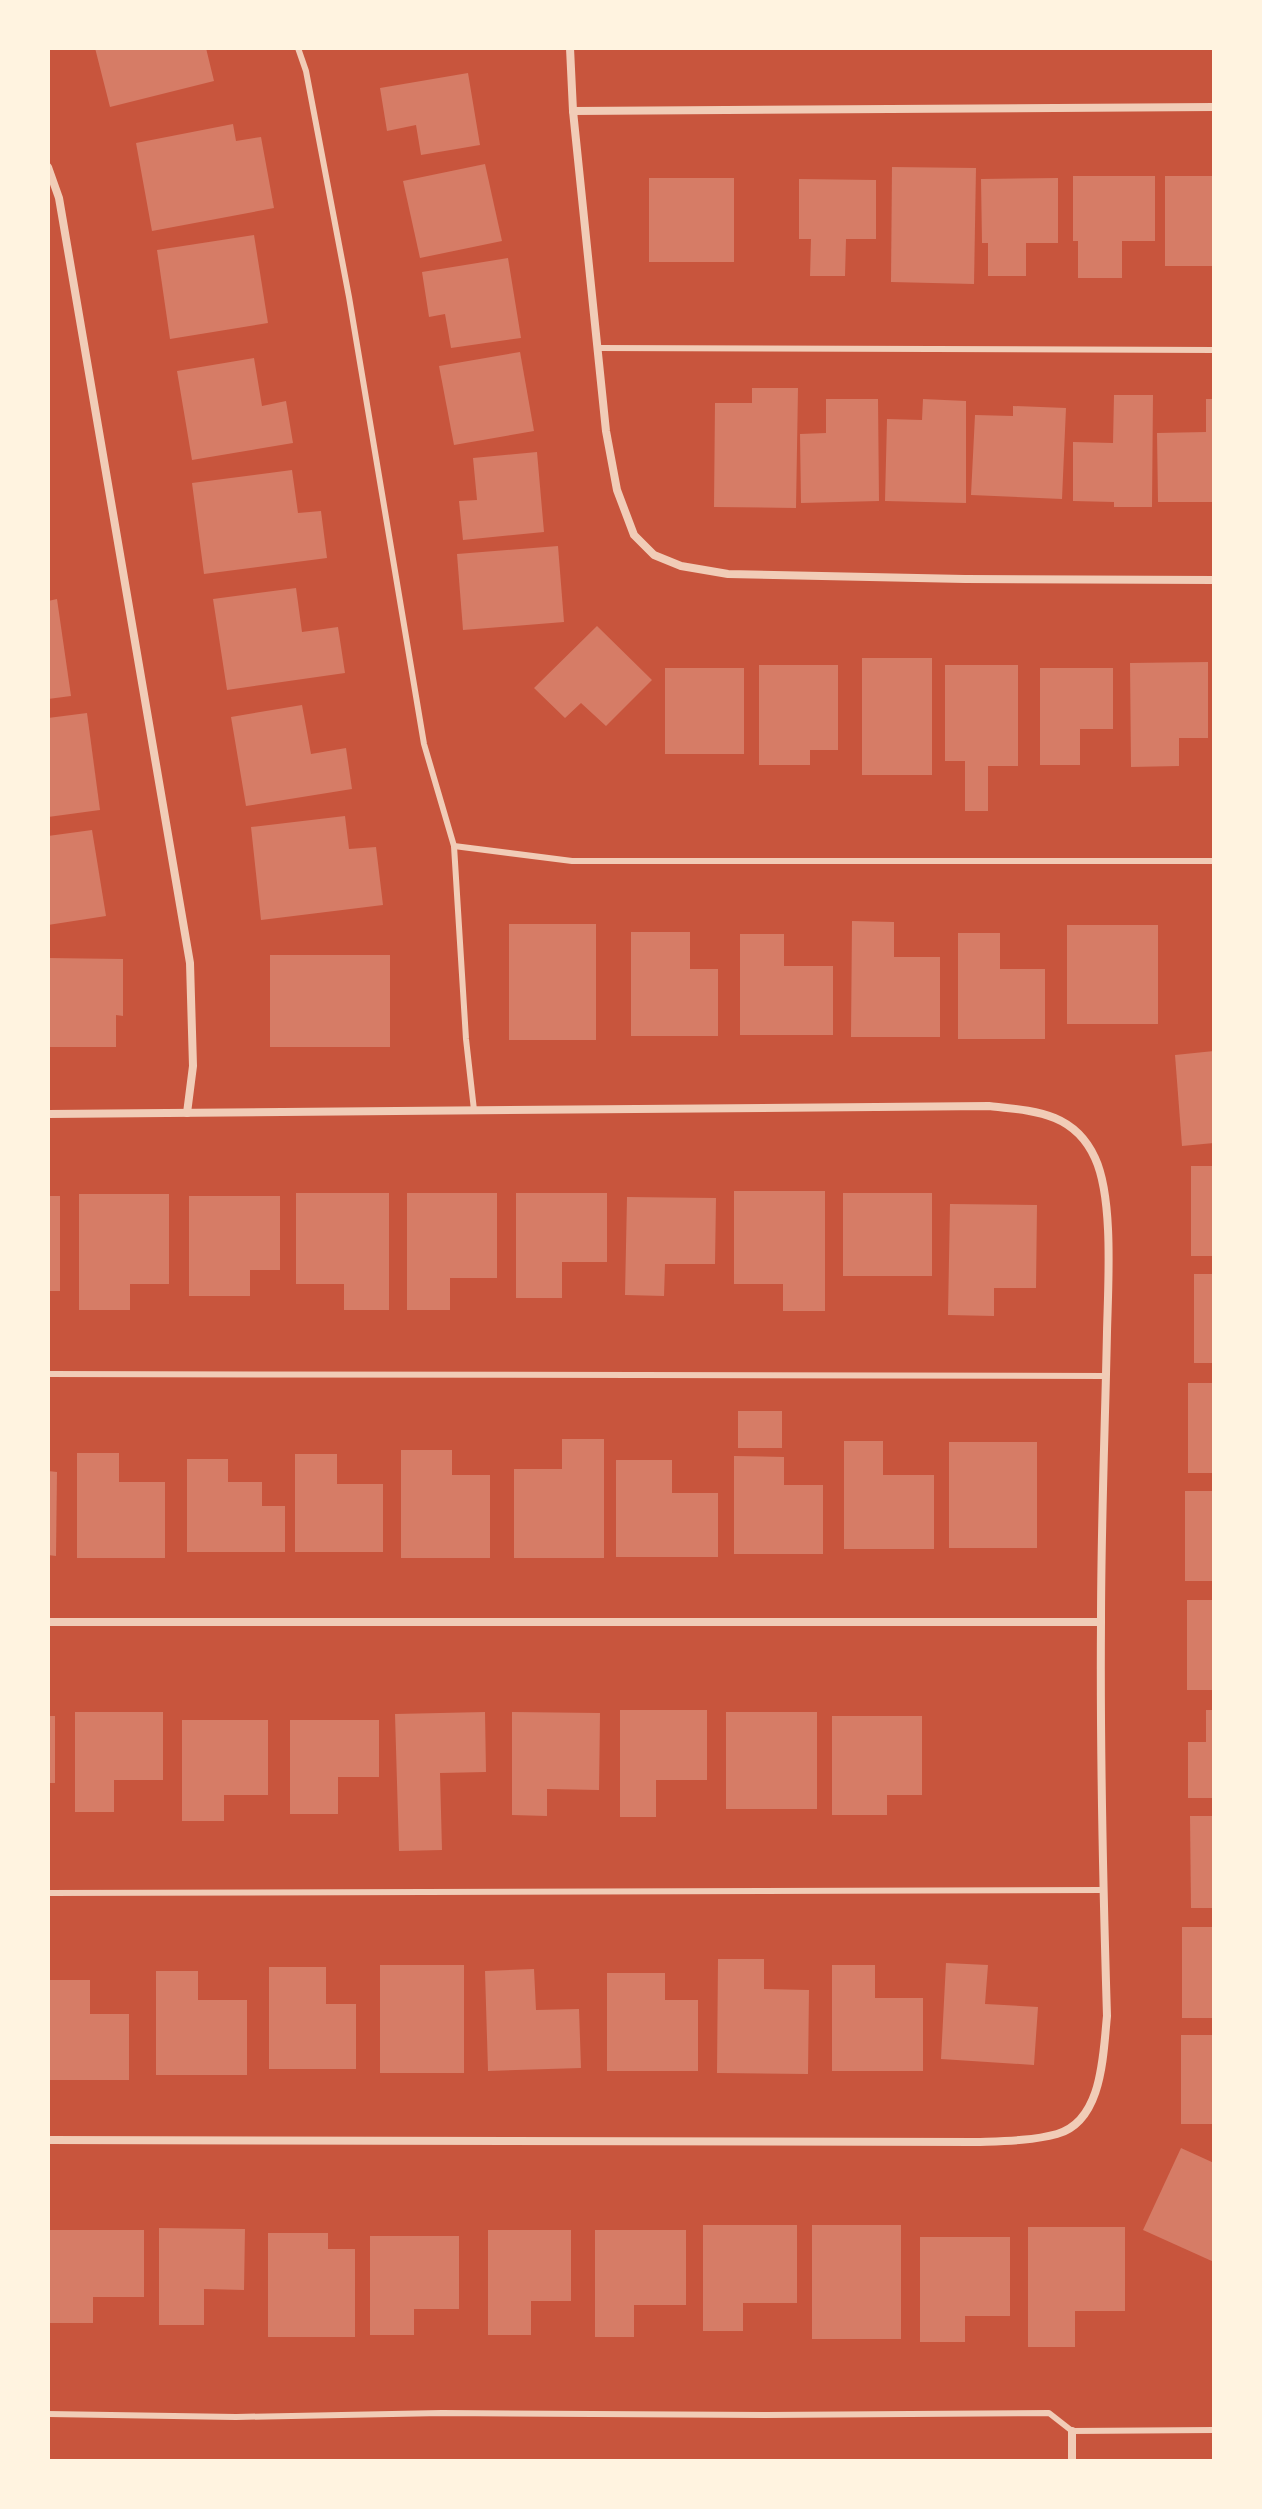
<svg xmlns="http://www.w3.org/2000/svg" width="1262" height="2509" viewBox="0 0 1262 2509" font-family="Poppins,sans-serif">
  <style>
    .building { fill: #d67c66 }
    .lines { fill: none; stroke-linecap: round; stroke-linejoin: round }
    .service { stroke: #f1ccb7; stroke-width: 6 }
    .minor { stroke: #f1ccb7; stroke-width: 8 }
  </style>
  <rect width="100%" height="100%" fill="#c8553d"/>
  <g class="building">
    <path d="M95,48H163L164,50L206,48L214,81L110,107Z"/>
    <path d="M468,73L480,145L421,155L416,125L387,131L380,88Z"/>
    <path d="M233,124L236,141L261,137L274,208L152,231L136,143Z"/>
    <path d="M485,164L502,241L420,258L403,181Z"/>
    <path d="M892,167L976,168L974,284L891,282Z"/>
    <path d="M1073,176H1155V241H1122V278H1078V241H1073Z"/>
    <rect x="1165" y="176" width="49" height="90"/>
    <rect x="649" y="178" width="85" height="84"/>
    <path d="M1058,178V243H1026V276H988V243H982L981,179Z"/>
    <path d="M799,179L876,180V239H846L845,276H810L811,239H799Z"/>
    <path d="M254,235L268,323L170,339L157,250Z"/>
    <path d="M508,258L521,338L451,348L445,314L429,317L422,272Z"/>
    <path d="M520,352L534,431L454,445L439,366Z"/>
    <path d="M254,358L262,406L286,401L293,443L192,460L177,371Z"/>
    <path d="M752,388H798L796,508L714,507L715,403H752Z"/>
    <path d="M1114,395H1153L1152,507H1114V502L1073,501V442L1113,443Z"/>
    <path d="M826,399H878L879,501L801,503L800,434L826,433Z"/>
    <path d="M923,399L966,401V503L885,501L887,419L922,420Z"/>
    <path d="M1206,399H1214V502H1158L1157,433L1206,432Z"/>
    <path d="M1013,406L1066,408L1062,499L971,495L975,415L1013,416Z"/>
    <path d="M537,452L544,532L463,540L459,501L477,500L473,458Z"/>
    <path d="M292,470L298,513L321,511L327,558L204,574L192,483Z"/>
    <path d="M558,546L564,622L463,630L457,554Z"/>
    <path d="M296,588L302,632L338,627L345,673L227,690L213,599Z"/>
    <path d="M57,599L71,696L48,699V601Z"/>
    <path d="M597,626L652,680L606,726L581,703L565,718L534,688Z"/>
    <rect x="862" y="658" width="70" height="117"/>
    <path d="M1208,662V738H1179V766L1131,767L1130,663Z"/>
    <path d="M759,665H838V750H810V765H759Z"/>
    <path d="M945,665H1018V766H988V811H965V761H945Z"/>
    <rect x="665" y="668" width="79" height="86"/>
    <path d="M1040,668H1113V729H1080V765H1040Z"/>
    <path d="M302,705L311,754L346,748L352,789L246,806L231,717Z"/>
    <path d="M87,713L100,810L48,817V718Z"/>
    <path d="M345,816L349,849L376,847L383,905L261,920L251,827Z"/>
    <path d="M92,830L106,916L48,925V836Z"/>
    <path d="M852,921L894,922V957H940V1037H851Z"/>
    <rect x="509" y="924" width="87" height="116"/>
    <rect x="1067" y="925" width="91" height="99"/>
    <path d="M631,932H690V969H718V1036H631Z"/>
    <path d="M958,933H1000V969H1045V1039H958Z"/>
    <path d="M740,934H784V966H833V1035H740Z"/>
    <rect x="270" y="955" width="120" height="92"/>
    <path d="M48,958L123,959V1016L116,1015V1047H48Z"/>
    <path d="M1214,1051V1143L1182,1146L1175,1055Z"/>
    <rect x="1191" y="1166" width="23" height="90"/>
    <path d="M734,1191H825V1311H783V1284H734Z"/>
    <path d="M296,1193H389V1310H344V1284H296Z"/>
    <path d="M407,1193H497V1278H450V1310H407Z"/>
    <path d="M516,1193H607V1262H562V1298H516Z"/>
    <rect x="843" y="1193" width="89" height="83"/>
    <path d="M79,1194H169V1284H130V1310H79Z"/>
    <rect x="48" y="1196" width="12" height="95"/>
    <path d="M189,1196H280V1270H250V1296H189Z"/>
    <path d="M627,1197L716,1198L715,1264H665L664,1296L625,1295Z"/>
    <path d="M950,1204L1037,1205L1036,1288H994V1316L948,1315Z"/>
    <rect x="1194" y="1274" width="20" height="89"/>
    <rect x="1188" y="1383" width="26" height="90"/>
    <rect x="738" y="1411" width="44" height="37"/>
    <path d="M562,1439H604V1558H514V1469H562Z"/>
    <path d="M844,1441H883V1475H934V1549H844Z"/>
    <rect x="949" y="1442" width="88" height="106"/>
    <path d="M401,1450H452V1475H490V1558H401Z"/>
    <path d="M77,1453H119V1482H165V1558H77Z"/>
    <path d="M295,1454H337V1484H383V1552H295Z"/>
    <path d="M734,1456L784,1457V1485H823V1554H734Z"/>
    <path d="M187,1459H228V1482H262V1506H285V1552H187Z"/>
    <path d="M616,1460H672V1493H718V1557H616Z"/>
    <path d="M48,1471L57,1472L56,1556L48,1555Z"/>
    <rect x="1185" y="1491" width="29" height="90"/>
    <rect x="1187" y="1600" width="27" height="90"/>
    <path d="M620,1710H707V1780H656V1817H620Z"/>
    <path d="M1206,1710H1214V1798H1188V1742H1206Z"/>
    <path d="M75,1712H163V1780H114V1812H75Z"/>
    <path d="M485,1712L486,1772L440,1773L442,1850L399,1851L395,1714Z"/>
    <path d="M512,1712L600,1713L599,1790L547,1789V1816L512,1815Z"/>
    <rect x="726" y="1712" width="91" height="97"/>
    <rect x="48" y="1716" width="7" height="67"/>
    <path d="M832,1716H922V1795H887V1815H832Z"/>
    <path d="M182,1720H268V1795H224V1821H182Z"/>
    <path d="M290,1720H379V1777H338V1814H290Z"/>
    <path d="M1190,1816H1214V1908H1191Z"/>
    <rect x="1182" y="1927" width="32" height="91"/>
    <path d="M718,1959H764V1989L809,1990L808,2074L717,2073Z"/>
    <path d="M946,1963L988,1965L985,2004L1038,2007L1034,2065L941,2059Z"/>
    <rect x="380" y="1965" width="84" height="108"/>
    <path d="M832,1965H875V1998H923V2071H832Z"/>
    <path d="M269,1967H326V2004H356V2069H269Z"/>
    <path d="M534,1969L536,2010L579,2009L581,2068L488,2071L485,1971Z"/>
    <path d="M156,1971H198V2000H247V2075H156Z"/>
    <path d="M607,1973H665V2000H698V2071H607Z"/>
    <path d="M48,1980H90V2014H129V2080H48Z"/>
    <rect x="1181" y="2035" width="33" height="89"/>
    <path d="M1181,2148L1214,2163V2262L1143,2230Z"/>
    <path d="M703,2225H797V2303H743V2331H703Z"/>
    <rect x="812" y="2225" width="89" height="114"/>
    <path d="M1028,2227H1125V2311H1075V2347H1028Z"/>
    <path d="M159,2228L245,2229L244,2290L204,2289V2325H159Z"/>
    <path d="M49,2230H144V2297H93V2323H49Z"/>
    <path d="M488,2230H571V2301H531V2335H488Z"/>
    <path d="M595,2230H686V2305H634V2337H595Z"/>
    <path d="M268,2233H328V2249H355V2337H268Z"/>
    <path d="M370,2236H459V2309H414V2335H370Z"/>
    <path d="M920,2237H1010V2316H965V2342H920Z"/>
  </g>
  <g class="lines">
    <g class="service">
      <path d="M298,48L306,71L349,297L424,744L454,846L572,861H1214"/>
      <path d="M598,348L1214,350"/>
      <path d="M454,846L466,1039L474,1110"/>
      <path d="M48,1374L1106,1376"/>
      <path d="M48,1893L1103,1890"/>
      <path d="M48,2414L236,2417L442,2413L766,2415L1049,2413L1072,2431L1214,2430"/>
    </g>
    <g class="minor">
      <path d="M570,48L573,111L606,431L617,490L634,535L654,555L681,566L728,574L965,579L1214,580"/>
      <path d="M573,111L1214,107"/>
      <path d="M48,167L59,198L190,963L193,1066L187,1113"/>
      <path d="M48,1114L989,1106C1034,1111 1074,1112 1095,1158C1114,1199 1108,1286 1107,1332C1105,1429 1101,1526 1101,1622C1100,1753 1103,1885 1107,2016C1103,2054 1103,2121 1057,2134C1031,2141 1003,2141 976,2142L48,2140"/>
      <path d="M48,1622H1101"/>
      <path d="M1072,2431V2461"/>
    </g>
  </g>
  <rect width="1262" height="2509" fill="none" stroke="#fff3e0" stroke-width="100"/>
</svg>
